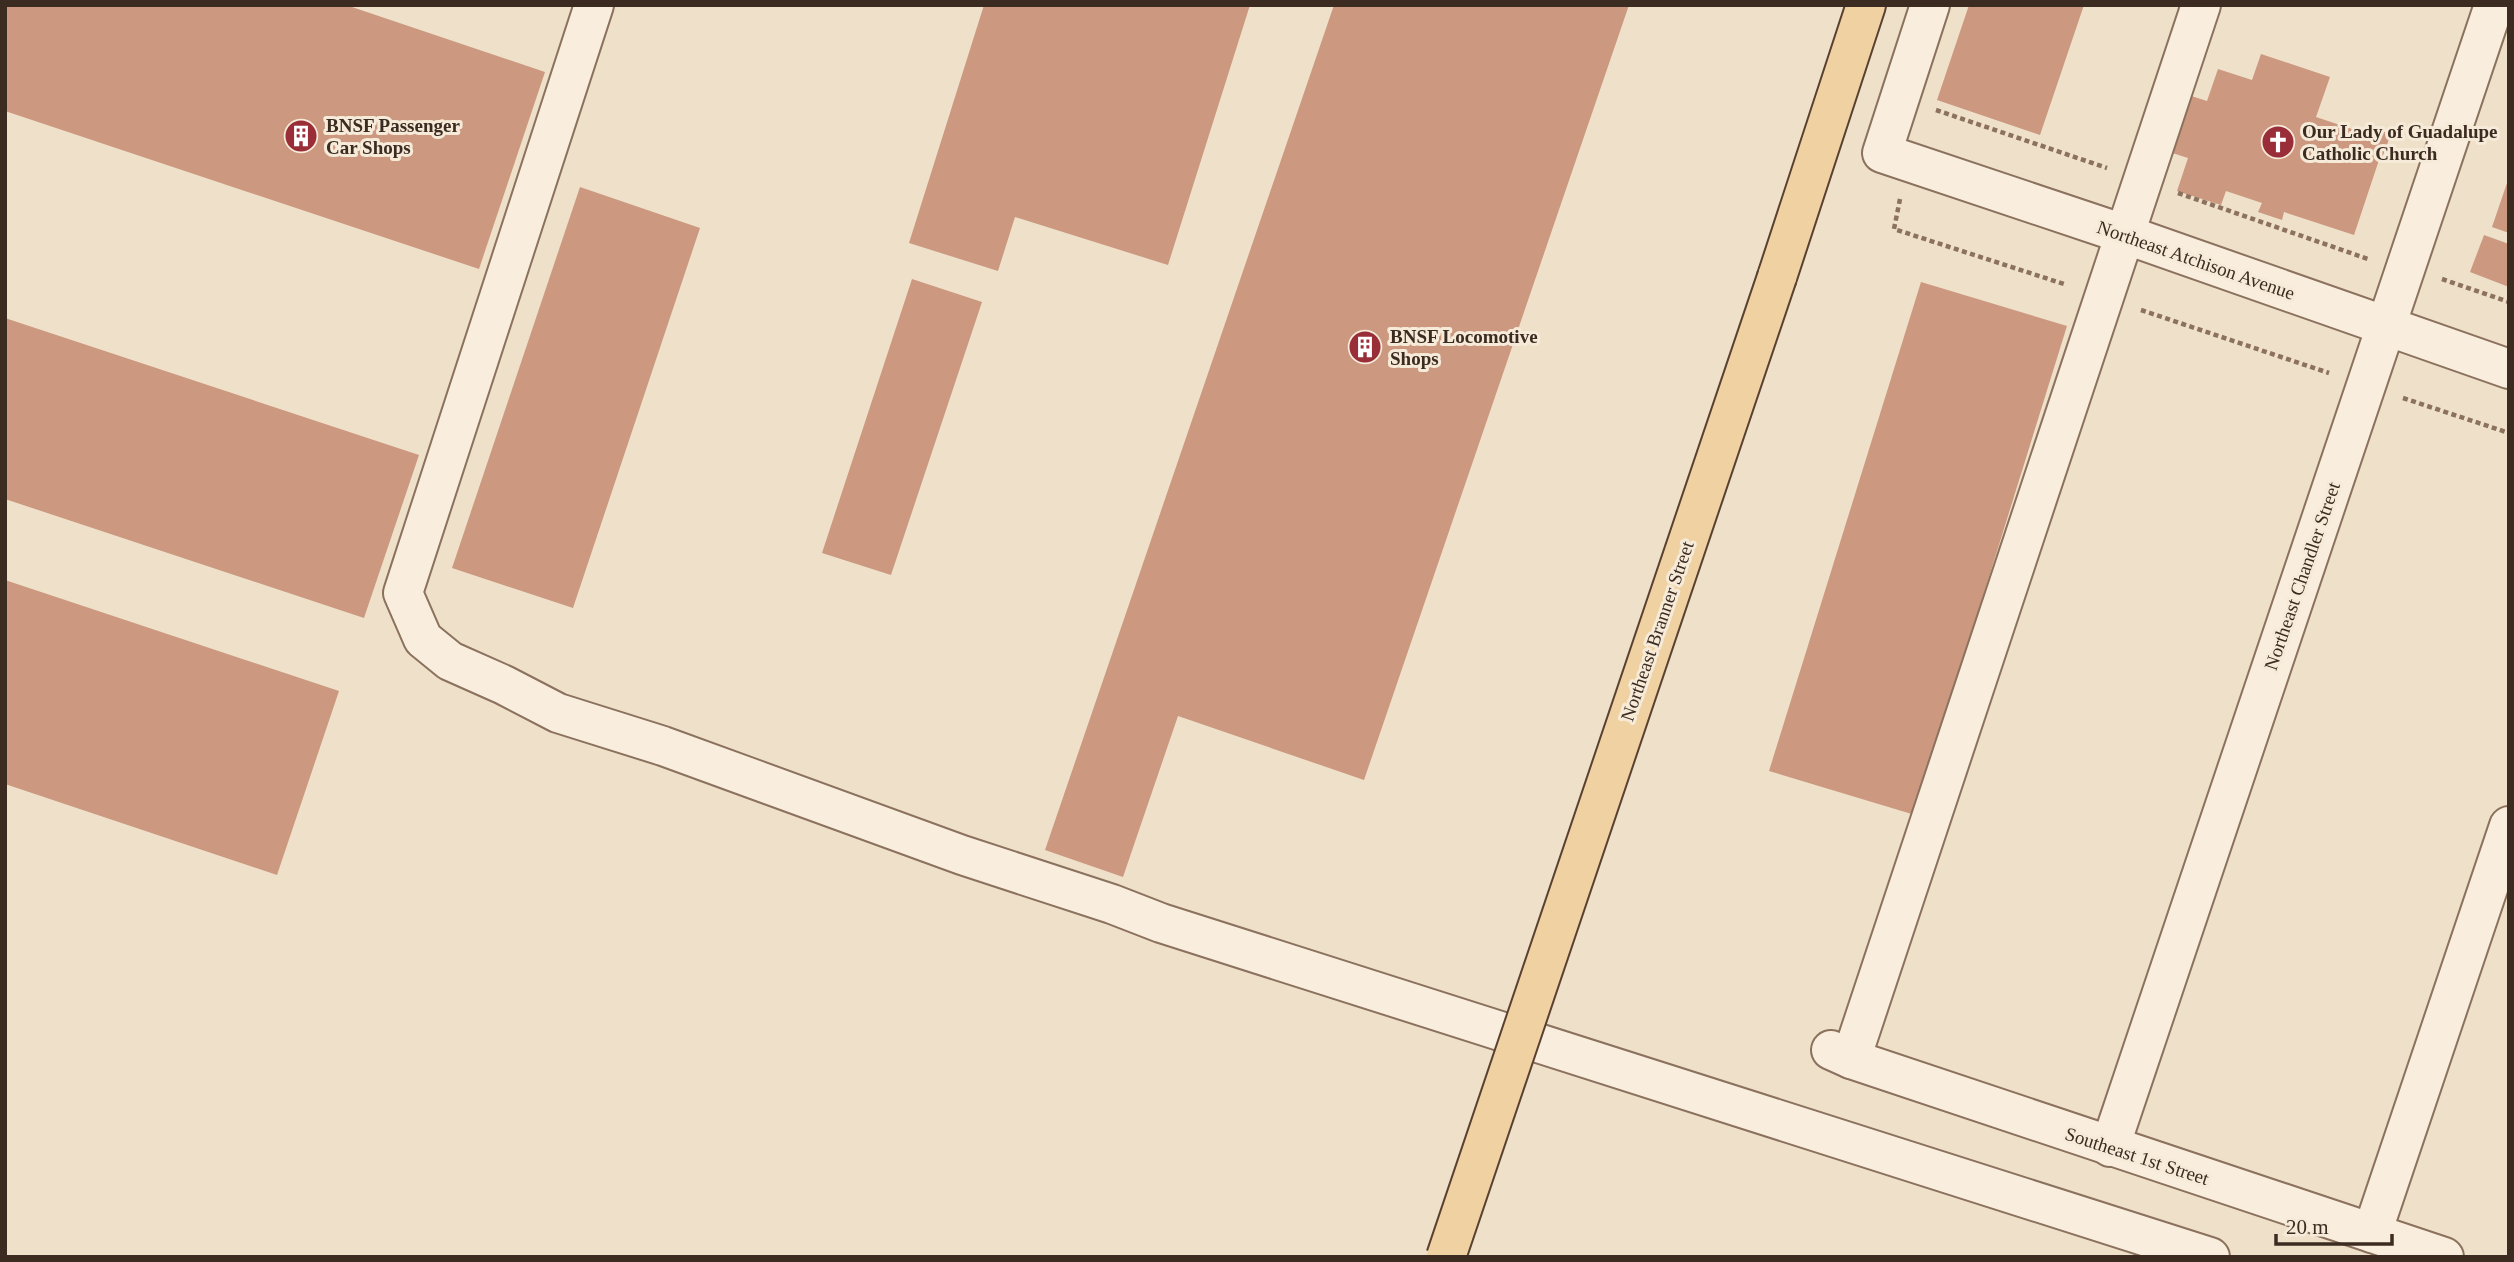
<svg xmlns="http://www.w3.org/2000/svg" width="2514" height="1262" viewBox="0 0 2514 1262" font-family="Georgia,serif">
  <style>
    .building { fill: #cc9880 }
    .lines { fill: none; stroke-linecap: round; stroke-linejoin: round }
    .minor-casing { stroke: #8b715e; stroke-width: 42 }
    .major-casing { stroke: #594031; stroke-width: 42 }
    .path { stroke: #8b715e; stroke-width: 4.5; stroke-dasharray: 5 3.5; stroke-linecap: butt }
    .minor { stroke: #f9eedd; stroke-width: 38 }
    .major { stroke: #f0d1a2; stroke-width: 38 }
    .major-bridge-casing { stroke: #594031; stroke-width: 42; stroke-linecap: butt }
    .major-bridge { stroke: #f0d1a2; stroke-width: 38 }
    .labels { text-anchor: middle; dominant-baseline: central; stroke-width: 6; stroke-linejoin: round; paint-order: stroke }
    .poi-label { font-size: 19px; font-weight: bold; fill: #3c2b21; stroke: #f6ebd9; text-anchor: start }
    .street-label { font-size: 19px; fill: #3c2b21; stroke: #f6ebd9 }
  </style>
  <rect width="100%" height="100%" fill="#eee0c9"/>
  <g class="building">
    <path d="M5,5H346L545,72L479,269L5,111Z"/>
    <path d="M984,5H1250L1168,265L1015,217L998,271L909,243Z"/>
    <path d="M1334,5H1629L1364,780L1178,716L1123,877L1045,850Z"/>
    <path d="M1969,5H2084L2040,135L1937,100Z"/>
    <path d="M2261,54L2330,77L2316,117L2367,134L2370,127L2391,134L2382,158L2380,157L2354,235L2284,212L2282,220L2258,212L2262,203L2226,191L2221,205L2177,191L2188,158L2166,151L2185,94L2207,101L2218,69L2252,80Z"/>
    <path d="M2508,180H2509V233L2492,227Z"/>
    <path d="M580,187L700,228L573,608L452,568Z"/>
    <path d="M2484,235L2509,244V287L2470,272Z"/>
    <path d="M912,279L982,302L891,575L822,553Z"/>
    <path d="M1921,282L2067,326L1915,815L1769,771Z"/>
    <path d="M5,318L419,455L364,618L5,499Z"/>
    <path d="M5,580L339,691L277,875L5,784Z"/>
  </g>
  <g class="lines">
    <defs>
      <g id="minor">
        <path d="M594,5L403,593L423,639L450,661L504,685L558,713L663,746L962,855L1112,904L1161,923L2210,1257"/>
        <path d="M1930,5L1882,153L2124,234L2509,369"/>
        <path d="M1831,1050L1851,1059L2444,1257"/>
        <path d="M1851,1059L2201,5"/>
        <path d="M2110,1147L2494,5"/>
        <path d="M2372,1233L2509,826"/>
      </g>
      <path id="major" d="M1777,277L1866,5"/>
    </defs>
    <use href="#minor" class="minor-casing"/>
    <use href="#major" class="major-casing"/>
    <g class="path">
      <path d="M1936,110L2107,168"/>
      <path d="M2178,193L2368,259"/>
      <path d="M1900,199L1894,229L2067,285"/>
      <path d="M2442,279L2509,302"/>
      <path d="M2141,310L2329,373"/>
      <path d="M2403,398L2509,433"/>
    </g>
    <use href="#minor" class="minor"/>
    <use href="#major" class="major"/>
    <defs>
      <path id="major-bridge" d="M1446,1257L1777,277"/>
    </defs>
    <use href="#major-bridge" class="major-bridge-casing"/>
    <use href="#major-bridge" class="major-bridge"/>
  </g>
  <defs>
    <symbol id="building-disc" viewBox="-11 -11 22 22"><circle r="9.5" fill="#992e39" stroke="#f6ebd9"/><path d="M-4-6H4V6H1V3H-1V6H-4ZM-2.5-4.3h1.7v1.8h-1.7ZM.8-4.3h1.7v1.8H.8ZM-2.5-1h1.7V.8h-1.7ZM.8-1h1.7V.8H.8Z" fill="#fff"/></symbol>
    <symbol id="church-disc" viewBox="-11 -11 22 22"><circle r="9.5" fill="#992e39" stroke="#f6ebd9"/><path d="M-1.2-6h2.4v3.5h3.3v2.4h-3.3V6h-2.4V-.1h-3.3v-2.4h3.3Z" fill="#fff"/></symbol>
  </defs>
  <g fill-rule="evenodd">
    <use href="#building-disc" x="282" y="117" width="38" height="38"/>
    <use href="#church-disc" x="2259" y="123" width="38" height="38"/>
    <use href="#building-disc" x="1346" y="328" width="38" height="38"/>
  </g>
  <g class="labels">
    <g class="poi-label">
      <text x="326" y="125">BNSF Passenger<tspan x="326" dy="22">Car Shops</tspan></text>
      <text x="2302" y="131">Our Lady of Guadalupe<tspan x="2302" dy="22">Catholic Church</tspan></text>
      <text x="1390" y="336">BNSF Locomotive<tspan x="1390" dy="22">Shops</tspan></text>
    </g>
    <g class="street-label">
      <text transform="translate(2196 260) rotate(19)">Northeast Atchison Avenue</text>
      <text transform="translate(2302 576) rotate(-71)">Northeast Chandler Street</text>
      <text transform="translate(1657 631) rotate(-71)">Northeast Branner Street</text>
      <text transform="translate(2137 1156) rotate(18)">Southeast 1st Street</text>
    </g>
  </g>
  <rect width="2514" height="1262" fill="none" stroke="#3c2b21" stroke-width="14"/>
  <path d="M2276 1234v10h116v-10" fill="none" stroke="#3c2b21" stroke-width="3.5"/>
  <text x="2286" y="1234" font-size="21" fill="#3c2b21" stroke="#f6ebd9" stroke-width="5" paint-order="stroke">20 m</text>
</svg>
